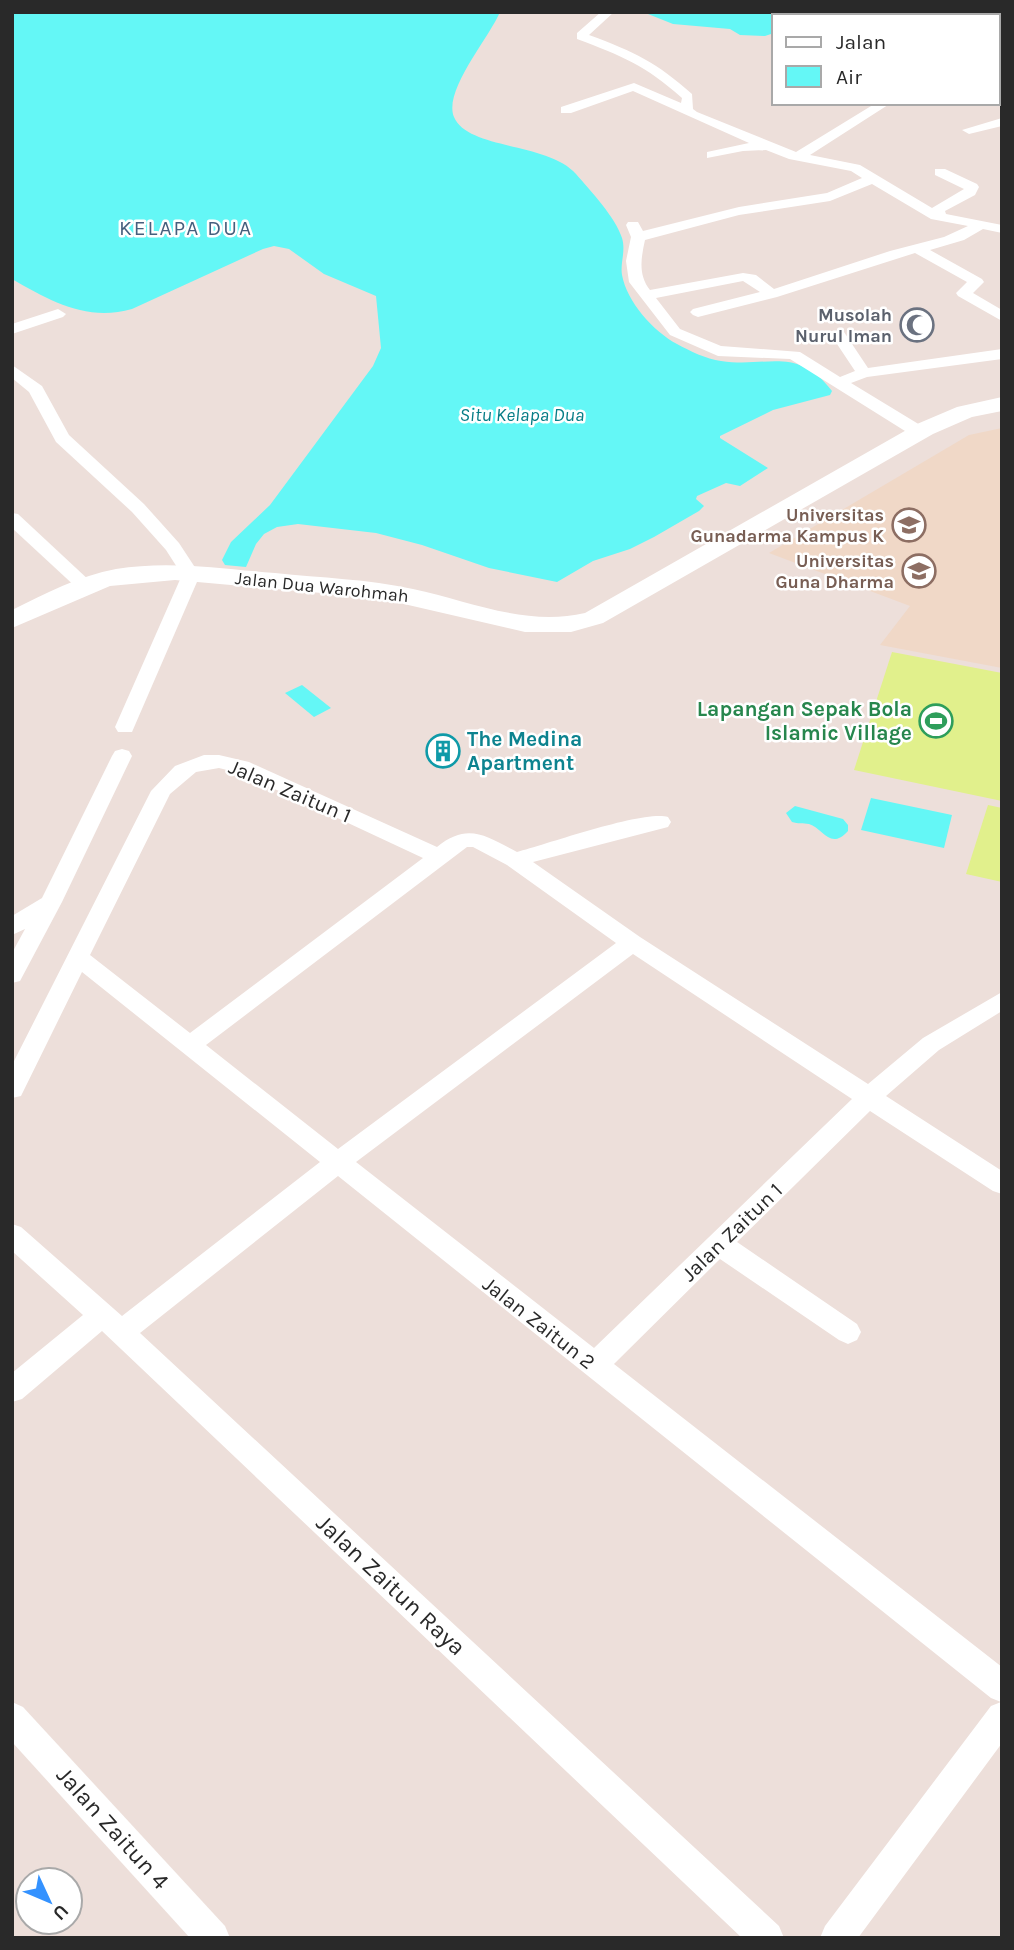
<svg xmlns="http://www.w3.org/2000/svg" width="1014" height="1950" viewBox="0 0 1014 1950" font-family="Karla,sans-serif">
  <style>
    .education { fill: #f0d8c7 }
    .pitch { fill: #e1f08c }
    .water { fill: #64f7f6 }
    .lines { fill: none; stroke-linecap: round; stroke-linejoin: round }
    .street { fill: #fff; fill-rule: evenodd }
    .secondary { fill: #fff; fill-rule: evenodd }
    .labels { text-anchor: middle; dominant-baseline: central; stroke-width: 5; stroke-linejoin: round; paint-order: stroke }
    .far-worship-label { font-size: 18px; font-weight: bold; fill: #5b616d; stroke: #fff; text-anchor: end }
    .far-education-label { font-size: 18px; font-weight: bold; fill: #785e54; stroke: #fff; text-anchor: end }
    .far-street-label { font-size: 18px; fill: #292929; stroke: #fff }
    .far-water-label { font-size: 19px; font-style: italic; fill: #067d86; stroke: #fff }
    .far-quarter-label { font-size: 21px; letter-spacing: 2px; fill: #465f7d; stroke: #fff }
    .leisure-label { font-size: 21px; font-weight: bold; fill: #27864d; stroke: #fff; text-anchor: end }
    .culture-label { font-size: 21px; font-weight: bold; fill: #0d838f; stroke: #fff; text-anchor: start }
    .street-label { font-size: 21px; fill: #292929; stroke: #fff }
    .near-street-label { font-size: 24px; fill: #292929; stroke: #fff }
  </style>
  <rect width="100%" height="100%" fill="#eddfda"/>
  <path class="education" d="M1002,428V668L880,645L910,606L769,553L969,435Z"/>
  <g class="pitch">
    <path d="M892,652L1002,673V801L854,770Z"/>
    <path d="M988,805L1002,808V882L966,874Z"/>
  </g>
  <g class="water">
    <path d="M12,12H500C489,38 443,91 454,117C468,150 548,142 576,174C590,190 616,218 622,238C626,251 620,263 622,275C627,302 653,331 677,344C690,351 706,359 721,361C768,368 797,345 832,391L830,395L773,410L720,436V438L768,468L740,486L726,483L697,496L696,499L704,506L699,511L654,537L630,549L593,561L557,582L489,568L422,545L376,533L298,524L277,527L264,534L256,544L246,567L225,565L222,560L231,542L270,505L373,366L381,348L376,296L324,274L289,249L274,246L263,249L132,309C87,322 50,301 12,279Z"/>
    <path d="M643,12H803L802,16H774V33L765,36L740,35L730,29L673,24Z"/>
    <path d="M302,685L331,708L314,717L285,693Z"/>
    <path d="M871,798L952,815L944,848L861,830Z"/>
    <path d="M795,806L843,819L848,825V831C830,851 823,828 809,824C803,823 798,824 792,822L786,813Z"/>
  </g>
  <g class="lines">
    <g class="street">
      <path d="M601,12H614L589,35C635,52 656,62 692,94L693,109L697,112L796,152L876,103H891L810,155L860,165L932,208L964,189L935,175V169H945L977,184L979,187L975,195L945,211L946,214L1002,225V233L983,229L964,240L930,250L982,279L984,282L973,293L1002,310V321L958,296L956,293L967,282L915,253L777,297L698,317L693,315L690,312L693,309L760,292L743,281L656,298L680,329L721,346L800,352L840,377L855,371L831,335L839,330L844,332L868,368L1002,349V359L867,377L851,383L925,428L927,432L925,436H913L790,359L718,356L670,335L629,282L626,261L631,237L626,225L628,222H638L643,231L739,207L827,193L862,178L851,171L789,159L766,150L743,151L707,158V152L749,143L633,91L571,113H561V107L634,83L681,103L682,98C645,65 622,56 577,39V33ZM872,184L931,219L968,226L944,237L890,251L774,289L756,275L743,273L650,290C638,275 641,258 645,240L739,215L830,201Z"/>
      <path d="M998,27L1002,28V37L998,36Z"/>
      <path d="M1002,118V126L969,134L962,130Z"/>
      <path d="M58,309L66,314L63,317L12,334V324Z"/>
      <path d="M12,365L42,386L69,435L144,504L179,543L200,575L132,732H118L115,727L182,575L166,550L132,512L56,442L29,392L12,378Z"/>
      <path d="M12,513L18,514L91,582L94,586L91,590H79L12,528Z"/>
      <path d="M122,749L129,751L132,756L62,902L20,981L12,983V953L25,929L12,935V916L42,898L112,756L115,751Z"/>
      <path d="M204,755H219L249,762L437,847C468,822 486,836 517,852C548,844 643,810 668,817L671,822L668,827L533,862L640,937L868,1084L923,1038L1002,992V1011L939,1050L886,1096L1002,1171V1194L993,1191L870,1111L737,1242L857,1324L861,1332L857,1340L848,1344L839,1340L720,1259L614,1364L1002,1667V1743L858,1938H820L825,1926L991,1706L1001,1702L991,1698L338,1176L140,1333L779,1926L784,1938H742L102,1331L22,1399L12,1402V1373L83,1315L12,1251V1224L21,1227L122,1316L320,1162L82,972L21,1096L12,1098V1065L151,791L175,766ZM219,768L235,772L286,794L423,858L190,1033L90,955L170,794L196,772ZM467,847H473L507,865L616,943L338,1149L206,1045ZM633,954L852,1099L594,1348L356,1162Z"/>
      <path d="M12,1702L23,1707L225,1926L230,1938H190L12,1742Z"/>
    </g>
    <path class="secondary" d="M1002,397V411L972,417L933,434L603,623L571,632H525L378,598L175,580L110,586L12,628V610C46,593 79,576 116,569C169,560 223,569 275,573C321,578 368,579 413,589C470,601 526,627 585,613L917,424L957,407Z"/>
  </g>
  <defs>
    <symbol id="mosque-ring" viewBox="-11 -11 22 22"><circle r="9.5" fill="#fff" stroke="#6b7280" stroke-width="1.5"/><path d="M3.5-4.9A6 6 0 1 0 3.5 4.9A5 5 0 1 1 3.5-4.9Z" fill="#6b7280"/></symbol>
    <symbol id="university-ring" viewBox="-11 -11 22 22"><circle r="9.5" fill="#fff" stroke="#8d6e63" stroke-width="1.5"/><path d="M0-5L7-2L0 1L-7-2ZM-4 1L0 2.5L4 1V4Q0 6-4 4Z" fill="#8d6e63"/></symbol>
    <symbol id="stadium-ring" viewBox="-11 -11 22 22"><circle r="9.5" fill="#fff" stroke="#2e9e5b" stroke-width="1.5"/><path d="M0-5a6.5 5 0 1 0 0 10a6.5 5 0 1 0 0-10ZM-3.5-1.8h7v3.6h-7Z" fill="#2e9e5b"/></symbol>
    <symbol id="building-ring" viewBox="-11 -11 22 22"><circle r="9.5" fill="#fff" stroke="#0f9aa8" stroke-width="1.5"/><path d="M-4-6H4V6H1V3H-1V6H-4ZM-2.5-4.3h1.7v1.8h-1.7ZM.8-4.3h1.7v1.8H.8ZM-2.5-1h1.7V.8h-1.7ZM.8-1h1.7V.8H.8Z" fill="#0f9aa8"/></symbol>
  </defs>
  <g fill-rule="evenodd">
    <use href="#mosque-ring" x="898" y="306" width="38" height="38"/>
    <use href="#university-ring" x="890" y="506" width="38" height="38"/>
    <use href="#university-ring" x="900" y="552" width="38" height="38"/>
    <use href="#stadium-ring" x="917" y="702" width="38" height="38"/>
    <use href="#building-ring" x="424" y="732" width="38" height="38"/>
  </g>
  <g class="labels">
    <g class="far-worship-label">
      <text x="892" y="315">Musolah<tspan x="892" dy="21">Nurul Iman</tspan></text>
    </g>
    <g class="far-education-label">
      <text x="884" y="515">Universitas<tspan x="884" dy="21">Gunadarma Kampus K</tspan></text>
      <text x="894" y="561">Universitas<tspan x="894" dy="21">Guna Dharma</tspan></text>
    </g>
    <g class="far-street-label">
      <text transform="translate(322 587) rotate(6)">Jalan Dua Warohmah</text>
    </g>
    <g class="far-water-label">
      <text x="522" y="415">Situ Kelapa Dua</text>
    </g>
    <g class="far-quarter-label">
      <text x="186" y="228">KELAPA DUA</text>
    </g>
    <g class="leisure-label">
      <text x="912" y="709">Lapangan Sepak Bola<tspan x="912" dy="24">Islamic Village</tspan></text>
    </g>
    <g class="culture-label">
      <text x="467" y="739">The Medina<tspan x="467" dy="24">Apartment</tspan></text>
    </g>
    <g class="street-label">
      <text transform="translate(290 791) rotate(23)">Jalan Zaitun 1</text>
      <text transform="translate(732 1232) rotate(-44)">Jalan Zaitun 1</text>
      <text transform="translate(539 1323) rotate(38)">Jalan Zaitun 2</text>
    </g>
    <g class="near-street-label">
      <text transform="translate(391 1585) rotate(43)">Jalan Zaitun Raya</text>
      <text transform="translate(113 1828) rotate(48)">Jalan Zaitun 4</text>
    </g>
  </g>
  <rect width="1014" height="1950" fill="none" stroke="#292929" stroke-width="28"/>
  <rect x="772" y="14" width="228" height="91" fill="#ffffff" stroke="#a9a9a9" stroke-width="2"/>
  <rect x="786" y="37" width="35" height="10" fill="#ffffff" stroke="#a9a9a9" stroke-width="2"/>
  <text x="836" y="49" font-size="21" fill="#292929">Jalan</text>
  <rect x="786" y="66" width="35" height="21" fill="#64f7f6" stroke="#a9a9a9" stroke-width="2"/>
  <text x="836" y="84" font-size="21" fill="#292929">Air</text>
  <g transform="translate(49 1901) rotate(134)"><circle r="33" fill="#ffffff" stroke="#a9a9a9" stroke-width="2"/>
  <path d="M0-5L12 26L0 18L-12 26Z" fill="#3492ff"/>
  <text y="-10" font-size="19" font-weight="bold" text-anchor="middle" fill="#292929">U</text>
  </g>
</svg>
